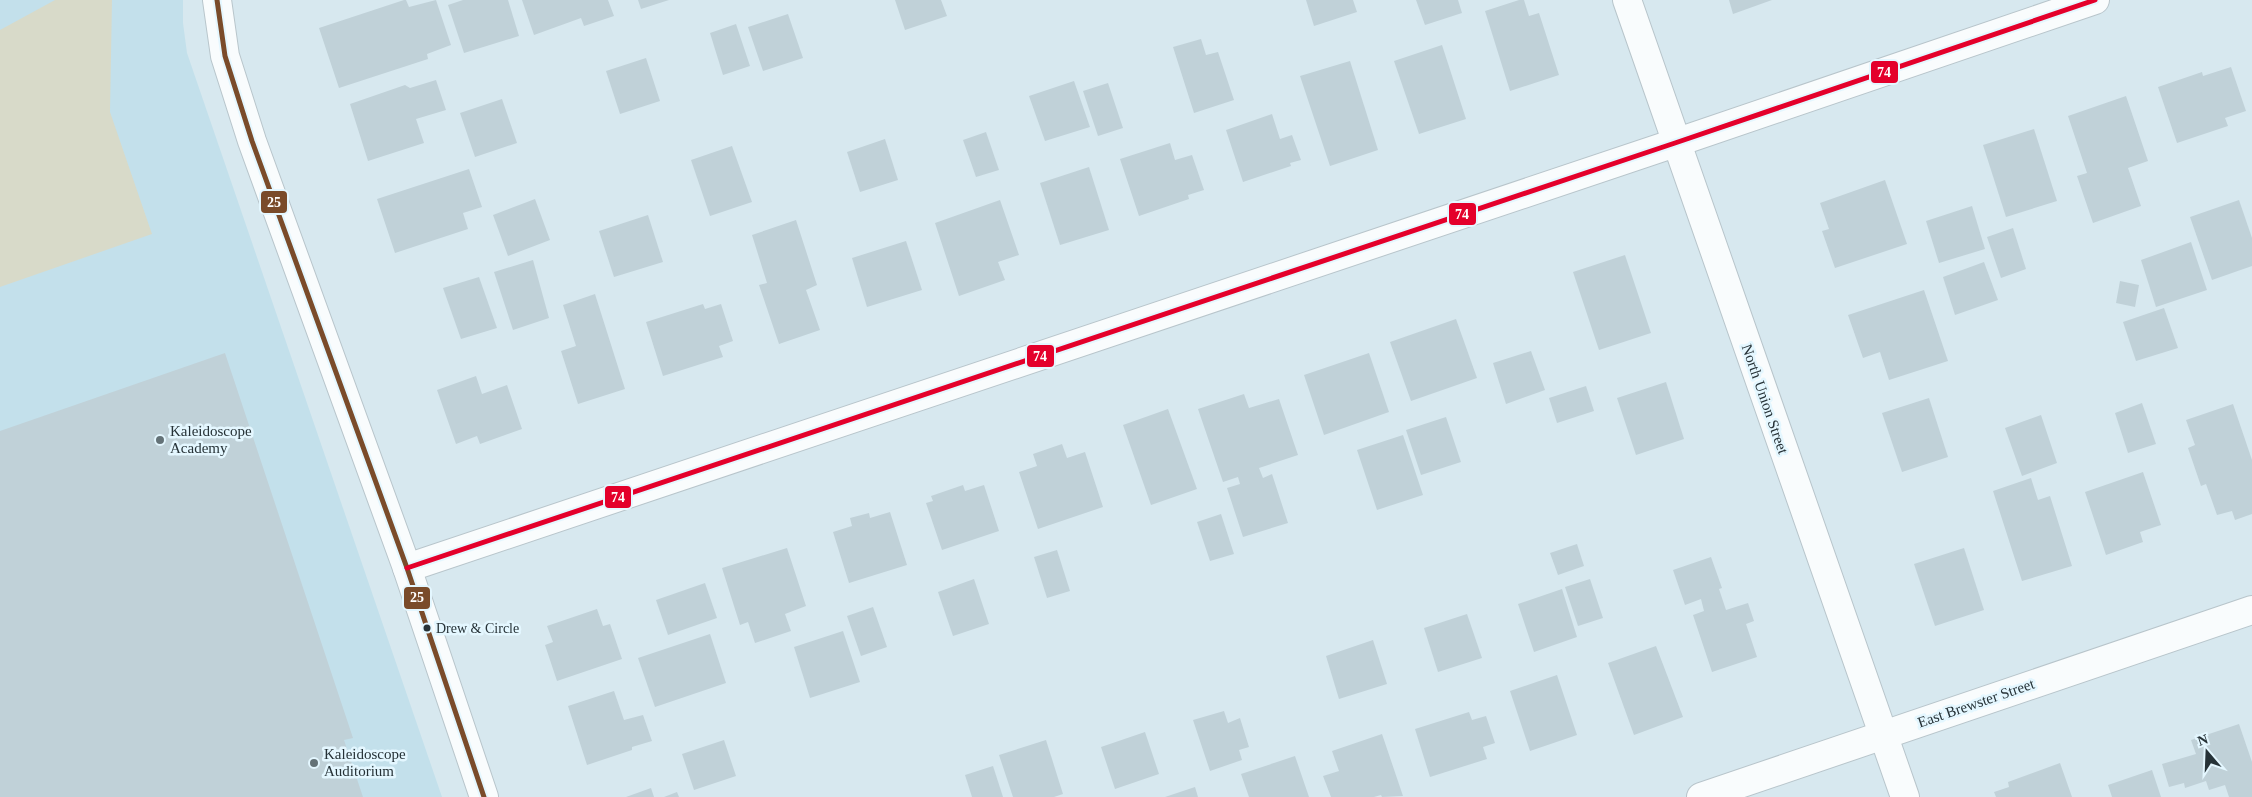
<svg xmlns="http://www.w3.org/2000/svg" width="2252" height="797" viewBox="0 0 2252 797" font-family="'Times New Roman',serif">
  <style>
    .built { fill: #c3e0eb }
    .green { fill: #d8dac9 }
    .building { fill: #c0d1d8 }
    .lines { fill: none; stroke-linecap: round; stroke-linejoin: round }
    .minor-casing { stroke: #b8c5cb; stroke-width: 30 }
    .tertiary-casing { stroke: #b8c5cb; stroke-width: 30 }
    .minor { stroke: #f9fcfd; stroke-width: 28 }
    .tertiary { stroke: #f9fcfd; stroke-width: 28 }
    .bus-1-casing { stroke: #e4f7ff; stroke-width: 9 }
    .bus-2-casing { stroke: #e4f7ff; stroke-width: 9 }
    .bus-1 { stroke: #7a4b2a; stroke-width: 5 }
    .bus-2 { stroke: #e4002b; stroke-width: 5 }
    .poi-dot { fill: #647277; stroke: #e4f7ff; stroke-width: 2 }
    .bus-dot { fill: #263237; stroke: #e4f7ff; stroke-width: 2 }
    .labels { text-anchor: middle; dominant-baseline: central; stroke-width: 5; stroke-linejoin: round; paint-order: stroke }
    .bus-label { font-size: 14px; fill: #263237; stroke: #e4f7ff; text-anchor: start }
    .street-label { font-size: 15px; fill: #263237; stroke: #e4f7ff }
    .poi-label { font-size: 15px; fill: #263237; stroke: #e4f7ff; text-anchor: start }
    .line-badge { stroke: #e4f7ff; stroke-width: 2 }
    .badge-label { font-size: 14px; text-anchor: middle; font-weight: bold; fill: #fff }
  </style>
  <rect width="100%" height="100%" fill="#d7e8ef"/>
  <path class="built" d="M0,0H183V23L187,53L442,797H0Z"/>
  <path class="green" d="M55,0H112L110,112L152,234L0,287V30Z"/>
  <g class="building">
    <path d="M404,0H406L409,7L436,0L451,45L427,54L428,59L339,88L319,28Z"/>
    <path d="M463,0H508L519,36L464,53L448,5Z"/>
    <path d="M522,0H608L614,16L584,26L581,18L534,35Z"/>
    <path d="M638,0H669L641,9Z"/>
    <path d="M895,0H941L947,16L905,30Z"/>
    <path d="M1306,0H1353L1357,12L1314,26Z"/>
    <path d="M1416,0H1458L1462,13L1425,25Z"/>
    <path d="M1519,0H1524L1529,16L1539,13L1559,75L1510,91L1485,11Z"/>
    <path d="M1729,0H1772L1733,14Z"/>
    <path d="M788,14L803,58L763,71L748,27Z"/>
    <path d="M736,24L750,66L723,75L710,33Z"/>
    <path d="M1201,39L1206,55L1218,52L1234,100L1194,113L1173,47Z"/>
    <path d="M1442,45L1466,119L1419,134L1394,61Z"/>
    <path d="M646,58L660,101L620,114L606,71Z"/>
    <path d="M1350,61L1378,150L1330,166L1300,76Z"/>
    <path d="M2231,67L2246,111L2225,118L2228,126L2177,143L2158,87L2202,72L2203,76Z"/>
    <path d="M436,80L446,110L416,119L424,143L368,161L350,104L405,85L410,88Z"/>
    <path d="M1074,81L1090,127L1045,141L1029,96Z"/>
    <path d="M1108,83L1123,128L1098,136L1083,91Z"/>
    <path d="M2126,96L2148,161L2128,168L2141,206L2093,223L2077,176L2087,173L2068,116Z"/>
    <path d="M502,99L517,143L475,157L460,113Z"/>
    <path d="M1272,114L1280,139L1292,135L1301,160L1290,163L1291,166L1243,182L1226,130Z"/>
    <path d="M2034,129L2057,201L2006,217L1983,145Z"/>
    <path d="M986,132L999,170L976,177L963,140Z"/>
    <path d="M885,139L898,180L860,192L847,152Z"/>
    <path d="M1170,143L1175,160L1192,155L1204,190L1188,195L1189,199L1139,216L1120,159Z"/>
    <path d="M732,146L752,202L710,216L691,160Z"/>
    <path d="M1089,167L1109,230L1060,245L1040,183Z"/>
    <path d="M469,169L482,207L463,213L468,229L395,253L377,199Z"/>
    <path d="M1885,180L1907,244L1835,268L1822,231L1829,229L1820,203Z"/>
    <path d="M535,199L550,240L508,256L493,215Z"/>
    <path d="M1000,200L1019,255L998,262L1005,280L959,296L935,223Z"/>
    <path d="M2239,200L2252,238V266L2212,280L2190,217Z"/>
    <path d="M1972,206L1985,249L1939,263L1926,221Z"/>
    <path d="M648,215L663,262L614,277L599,231Z"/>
    <path d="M796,220L817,285L806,290L820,330L779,344L759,285L767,283L752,235Z"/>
    <path d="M2013,228L2026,269L2001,278L1987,237Z"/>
    <path d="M906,241L922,290L867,307L852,258Z"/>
    <path d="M2191,242L2207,290L2156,307L2141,260Z"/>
    <path d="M1625,255L1651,333L1599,350L1573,272Z"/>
    <path d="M533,260L549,318L513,330L494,272Z"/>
    <path d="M1984,262L1998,300L1955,315L1943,277Z"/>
    <path d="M479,277L497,328L461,339L443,288Z"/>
    <path d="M2120,281L2139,285L2135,307L2116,303Z"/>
    <path d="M1924,290L1948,361L1889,380L1880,352L1863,358L1848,315Z"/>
    <path d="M595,294L625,389L578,404L561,351L576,346L563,305Z"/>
    <path d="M703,304L705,309L721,304L733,341L719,346L723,357L663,376L646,322Z"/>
    <path d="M2164,308L2178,348L2136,361L2123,322Z"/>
    <path d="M1456,319L1477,378L1411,401L1390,342Z"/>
    <path d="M1531,351L1545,390L1506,404L1493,363Z"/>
    <path d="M225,353L353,738L344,740L363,797H0V431Z"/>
    <path d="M1369,353L1389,412L1324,435L1304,375Z"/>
    <path d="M476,376L482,394L507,385L522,429L480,444L477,436L456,444L437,390Z"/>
    <path d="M1666,382L1684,439L1636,455L1617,398Z"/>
    <path d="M1586,386L1594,411L1557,423L1549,398Z"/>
    <path d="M1244,394L1249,408L1279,399L1298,455L1259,468L1263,478L1272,474L1288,523L1243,537L1227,488L1240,484L1238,477L1223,482L1198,409Z"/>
    <path d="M1929,398L1948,457L1902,472L1882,413Z"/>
    <path d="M2142,403L2156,444L2128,453L2115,413Z"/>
    <path d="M2233,404L2252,460V514L2235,520L2232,511L2217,515L2206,484L2201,486L2188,448L2195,445L2186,420Z"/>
    <path d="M1168,409L1197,489L1151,505L1123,425Z"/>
    <path d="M2041,415L2057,463L2022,476L2005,428Z"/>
    <path d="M1446,417L1461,462L1421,475L1406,430Z"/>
    <path d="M1403,435L1423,495L1377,510L1357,450Z"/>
    <path d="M1062,444L1067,458L1085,452L1103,507L1038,529L1019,472L1037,466L1033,454Z"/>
    <path d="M2143,472L2161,525L2140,532L2143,542L2106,555L2085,492Z"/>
    <path d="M2031,478L2038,500L2050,496L2072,566L2022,581L1993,491Z"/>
    <path d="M963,485L965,491L984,485L999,531L942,550L926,503L933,501L931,496Z"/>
    <path d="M890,512L907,565L849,583L833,532L852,526L850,518L869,513L870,518Z"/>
    <path d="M1221,514L1234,554L1210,561L1197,522Z"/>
    <path d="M1577,544L1584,566L1558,575L1550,553Z"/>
    <path d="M787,548L806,606L785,614L791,631L755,643L748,622L740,625L722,568Z"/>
    <path d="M1964,548L1984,610L1935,626L1914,564Z"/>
    <path d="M1057,550L1070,591L1047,598L1034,557Z"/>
    <path d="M1711,557L1722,588L1719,589L1726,610L1748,603L1754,621L1746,624L1757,657L1712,672L1693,615L1704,611L1701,599L1685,605L1673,570Z"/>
    <path d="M974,579L989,624L953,636L938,592Z"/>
    <path d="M1590,579L1603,618L1578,626L1565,587Z"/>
    <path d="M705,583L717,618L668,635L656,600Z"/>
    <path d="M1562,589L1577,637L1534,652L1518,604Z"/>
    <path d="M873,607L887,647L861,656L847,616Z"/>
    <path d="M597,609L603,626L610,624L622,659L557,681L545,645L553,642L547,626Z"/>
    <path d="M1467,614L1482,658L1438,672L1424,628Z"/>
    <path d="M843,631L860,682L810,698L794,647Z"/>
    <path d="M710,634L726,683L655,707L638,658Z"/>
    <path d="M1373,640L1387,684L1339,699L1326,656Z"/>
    <path d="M1656,646L1683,717L1634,735L1608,663Z"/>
    <path d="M1557,675L1577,735L1530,751L1510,691Z"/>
    <path d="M614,691L624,720L643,715L652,741L632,747V750L587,765L568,706Z"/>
    <path d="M1224,711L1228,723L1240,718L1249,747L1239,750L1242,760L1210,771L1193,720Z"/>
    <path d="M1469,712L1472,720L1486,716L1495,743L1483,747L1487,759L1430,777L1415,729Z"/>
    <path d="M2239,724L2252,762V797H2229L2225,785L2209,790L2206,781L2185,788L2184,783L2169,787L2162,764L2196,754L2191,740Z"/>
    <path d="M1145,732L1159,774L1115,789L1101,747Z"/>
    <path d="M1382,734L1403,796L1382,797L1381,795L1374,797H1331L1323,776L1339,771L1332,751Z"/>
    <path d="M724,740L736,776L694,790L682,754Z"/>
    <path d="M1046,740L1063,794L1054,797H1013L999,755Z"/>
    <path d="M1295,756L1309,797H1249L1241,774Z"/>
    <path d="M2060,763L2072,797H1996L1994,792L2009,787L2008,782Z"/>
    <path d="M993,766L1003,797H972L965,775Z"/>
    <path d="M2152,770L2161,797H2112L2108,785Z"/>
    <path d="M1195,787L1198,797H1165Z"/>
    <path d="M651,788L654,797H626Z"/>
    <path d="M677,792L679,797H664Z"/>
  </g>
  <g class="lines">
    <defs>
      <g id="minor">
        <path d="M1627,0L1905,797"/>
        <path d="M407,568L1675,143L2095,0"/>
        <path d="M1701,797L2252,610"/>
      </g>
      <path id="tertiary" d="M217,0L225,56L252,141L407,568L484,797"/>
    </defs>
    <use href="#minor" class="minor-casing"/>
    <use href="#tertiary" class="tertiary-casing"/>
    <use href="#minor" class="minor"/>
    <use href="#tertiary" class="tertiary"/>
    <defs>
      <path id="bus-1" d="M217,0L225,56L252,141L407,568L484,797"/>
      <path id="bus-2" d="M407,568L1675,143L2095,0"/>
    </defs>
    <use href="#bus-1" class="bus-1-casing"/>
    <use href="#bus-2" class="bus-2-casing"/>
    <use href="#bus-1" class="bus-1"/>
    <use href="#bus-2" class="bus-2"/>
  </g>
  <g class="poi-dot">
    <circle cx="160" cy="440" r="5"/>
    <circle cx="314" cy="763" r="5"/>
  </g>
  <circle class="bus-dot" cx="427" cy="628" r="4.5"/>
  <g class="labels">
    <g class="bus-label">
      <text x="436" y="628">Drew &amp; Circle</text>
    </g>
    <g class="street-label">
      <text transform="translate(1765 399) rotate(71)">North Union Street</text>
      <text transform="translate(1976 703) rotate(-19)">East Brewster Street</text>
    </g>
    <g class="poi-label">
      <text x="170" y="431">Kaleidoscope<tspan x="170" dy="17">Academy</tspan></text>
      <text x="324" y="754">Kaleidoscope<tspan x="324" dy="17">Auditorium</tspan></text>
    </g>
  </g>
  <g class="line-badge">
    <rect x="1870" y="60" width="29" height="24" rx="5" fill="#e4002b"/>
    <rect x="260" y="190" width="28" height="24" rx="5" fill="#7a4b2a"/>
    <rect x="1448" y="202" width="29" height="24" rx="5" fill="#e4002b"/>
    <rect x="1026" y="344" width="29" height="24" rx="5" fill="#e4002b"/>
    <rect x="604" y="485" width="28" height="24" rx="5" fill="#e4002b"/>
    <rect x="403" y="586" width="28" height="24" rx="5" fill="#7a4b2a"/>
  </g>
  <g class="badge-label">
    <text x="1884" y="77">74</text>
    <text x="274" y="207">25</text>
    <text x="1462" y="219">74</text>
    <text x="1040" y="361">74</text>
    <text x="618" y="502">74</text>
    <text x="417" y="602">25</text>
  </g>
  <g transform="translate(2207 752) rotate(341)" stroke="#e4f7ff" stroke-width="4" paint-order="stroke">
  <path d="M0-4L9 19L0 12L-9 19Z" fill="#263237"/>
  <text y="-8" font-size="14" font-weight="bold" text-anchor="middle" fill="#263237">N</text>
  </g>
</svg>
